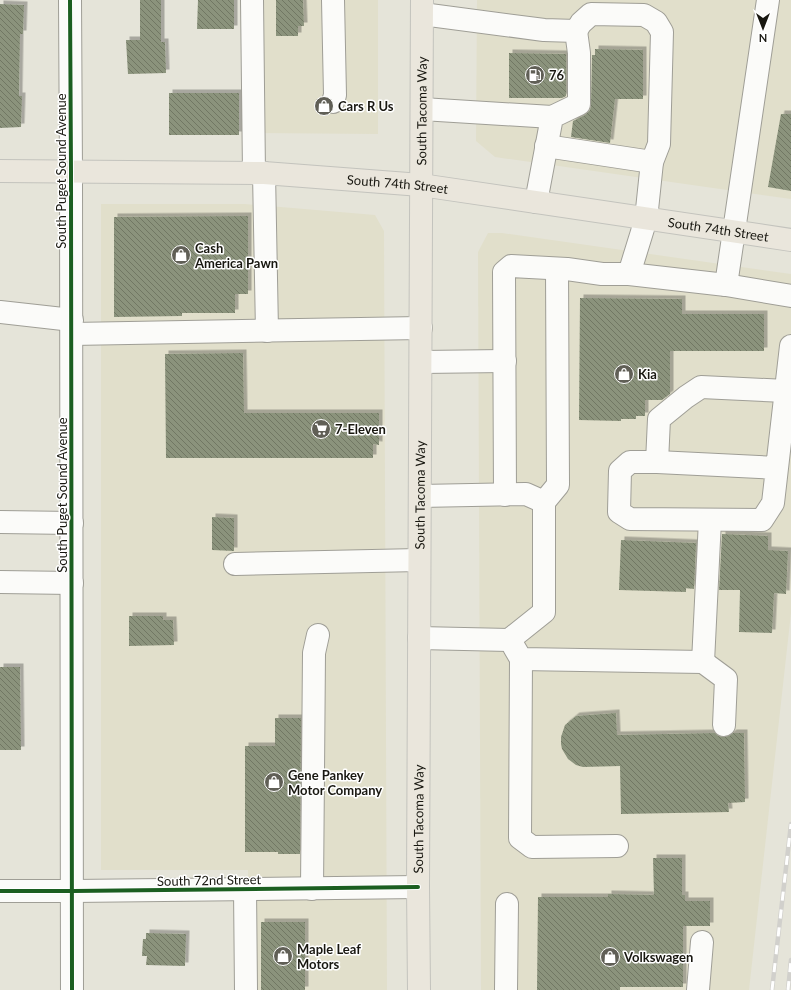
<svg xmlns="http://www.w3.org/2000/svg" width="791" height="990" viewBox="0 0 791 990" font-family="Lato,sans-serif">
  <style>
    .built { fill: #e1dfcb }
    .building { fill: url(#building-back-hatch); filter: url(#shadow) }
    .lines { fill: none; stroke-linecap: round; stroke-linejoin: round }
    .minor-casing { stroke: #9f9e96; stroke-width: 24 }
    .major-casing { stroke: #c3c3bd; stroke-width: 24 }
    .minor { stroke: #fbfbf9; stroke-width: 22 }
    .major { stroke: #eae6dc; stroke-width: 22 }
    .rail-casing { stroke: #d1d0cc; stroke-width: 4.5 }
    .rail { stroke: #fff; stroke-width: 3; stroke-dasharray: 9; stroke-linecap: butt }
    .cycleway-casing { stroke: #fff; stroke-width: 6 }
    .cycleway { stroke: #1b5e20; stroke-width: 4 }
    .labels { text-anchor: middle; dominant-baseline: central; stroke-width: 3; stroke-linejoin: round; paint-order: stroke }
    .poi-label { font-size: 13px; font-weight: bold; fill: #181710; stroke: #fff; text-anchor: start }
    .street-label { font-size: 13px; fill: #181710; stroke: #fff }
  </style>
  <defs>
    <pattern id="building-back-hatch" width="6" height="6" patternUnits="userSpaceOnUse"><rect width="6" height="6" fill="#8b937c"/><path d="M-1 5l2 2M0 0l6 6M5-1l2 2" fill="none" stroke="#717764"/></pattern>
    <filter id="shadow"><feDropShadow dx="3.5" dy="-3.5" stdDeviation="0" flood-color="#0004"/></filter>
  </defs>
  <rect width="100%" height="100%" fill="#e5e4d9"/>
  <g class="built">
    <path d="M256,0H378V134L255,133Z"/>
    <path d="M477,0H791V199L495,157L476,141Z"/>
    <path d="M101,204H245L375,215L384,231L387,990H249L248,870H101Z"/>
    <path d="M488,233H502L791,274V613L749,990H481L478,252Z"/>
  </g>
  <g class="building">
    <path d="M140,0H161V42H165L166,73L128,74L126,40H140Z"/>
    <path d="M198,0H234V29H197Z"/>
    <path d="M276,0H303L304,26H298V36H276Z"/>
    <path d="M0,4L24,5L23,34H20L19,96H22L21,127L0,128Z"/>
    <path d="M595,49L643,50V99H615L610,143L571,137L573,121L585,115L590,110L591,104L592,55H595Z"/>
    <path d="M509,53L566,54V96L562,98H509Z"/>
    <rect x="169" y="93" width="70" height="42"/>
    <path d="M781,114H791V191L768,187Z"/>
    <path d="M248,216V294H235V313H182V316L114,317V217Z"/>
    <path d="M580,298L682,299V314H764V351H670V394L662,400H645V416H636V419H621V421L579,420Z"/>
    <path d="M243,353L244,413H379V445L373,444V458H166L165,354Z"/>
    <path d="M212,517L234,518V551L212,550Z"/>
    <path d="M722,534L768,536V550L788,551L786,594L774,593L772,633L739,632L740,590H719Z"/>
    <path d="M621,540L696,543L694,589L686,588V592L619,590Z"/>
    <path d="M129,616H163V620H173L174,645L129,646Z"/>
    <path d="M0,667H20L21,750H0Z"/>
    <path d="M616,713L617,735L715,733L718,736L724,737L729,736L733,733H744L745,802L728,803L729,812L621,814L620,766L583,767L576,765L568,759L562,749L561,744V737L565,725L576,716Z"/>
    <path d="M275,718H301L300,854H278V852H245V746H275Z"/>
    <path d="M653,858H682V895H685V901H710V926H683V987H620V990H537L538,897H608V894L654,895Z"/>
    <rect x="261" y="922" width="44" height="68"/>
    <path d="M146,933L186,934L185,966L146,965L147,956H142L143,939H146Z"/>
  </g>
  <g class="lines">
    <defs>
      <g id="minor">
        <path d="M70,0L71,171L72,990"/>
        <path d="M252,0L254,173"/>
        <path d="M422,14L544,30L576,31L579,53V104L552,117L536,202"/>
        <path d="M576,31L581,23L591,14L644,15L656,22L662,32L659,144L652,162L646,219L629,274"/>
        <path d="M333,102L335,95L333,0"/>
        <path d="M422,109L552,117"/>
        <path d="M546,146L652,162"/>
        <path d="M264,173L267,331"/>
        <path d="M726,285L768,0"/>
        <path d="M0,312L72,320"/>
        <path d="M72,334L421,328"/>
        <path d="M421,362L505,361"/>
        <path d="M657,462L659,419L686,397L701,387L786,391"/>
        <path d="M777,468L657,462H630L620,471L619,512L630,519L762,520L773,503L791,346"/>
        <path d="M505,495L504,272L511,266L567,269L602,274H629L726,285L791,296"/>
        <path d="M420,496L526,494L544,502"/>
        <path d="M0,522L72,523"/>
        <path d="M235,564L419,560"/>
        <path d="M0,582L72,583"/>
        <path d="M419,638L509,640L544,612V502L558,485L557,269"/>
        <path d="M514,647L521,659L703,662L726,679L724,725"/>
        <path d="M521,659L520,838L532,847L617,846"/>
        <path d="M703,662L710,520"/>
        <path d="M245,889L246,990"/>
        <path d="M312,889L314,653L318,635"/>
        <path d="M0,891H73L418,887"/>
        <path d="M506,990L507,904"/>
        <path d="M698,990L702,942"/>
      </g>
      <g id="major">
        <path id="s1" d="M0,171L264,173L421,185L791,240"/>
        <path id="s2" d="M419,990L418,887L422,0"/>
      </g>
    </defs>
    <use href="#minor" class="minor-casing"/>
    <use href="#major" class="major-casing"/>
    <use href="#minor" class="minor"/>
    <use href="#major" class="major"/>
    <defs>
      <g id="rail">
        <path d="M772,990L791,824"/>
        <path d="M788,990L791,960"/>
      </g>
    </defs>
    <use href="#rail" class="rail-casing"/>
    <use href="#rail" class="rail"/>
    <defs>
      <g id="cycleway">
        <path d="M70,0L71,171L72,990"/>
        <path d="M0,891H73L418,887"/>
      </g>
    </defs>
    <use href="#cycleway" class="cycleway-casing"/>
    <use href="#cycleway" class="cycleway"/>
  </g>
  <defs>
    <symbol id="fuel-disc" viewBox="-11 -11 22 22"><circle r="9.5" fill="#605f56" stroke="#fff"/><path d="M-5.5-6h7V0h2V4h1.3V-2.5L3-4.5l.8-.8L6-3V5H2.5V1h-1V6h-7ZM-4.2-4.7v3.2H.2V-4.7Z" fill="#fff"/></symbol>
    <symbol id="shop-disc" viewBox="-11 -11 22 22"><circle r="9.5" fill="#605f56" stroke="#fff"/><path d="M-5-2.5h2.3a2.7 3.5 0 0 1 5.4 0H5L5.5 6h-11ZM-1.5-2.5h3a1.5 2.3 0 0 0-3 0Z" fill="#fff"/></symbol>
    <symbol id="supermarket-disc" viewBox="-11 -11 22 22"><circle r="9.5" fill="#605f56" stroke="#fff"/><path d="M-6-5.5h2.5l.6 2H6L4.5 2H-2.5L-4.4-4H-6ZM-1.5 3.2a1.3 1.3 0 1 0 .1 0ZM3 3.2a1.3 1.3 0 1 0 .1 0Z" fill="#fff"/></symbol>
  </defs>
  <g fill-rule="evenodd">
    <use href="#fuel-disc" x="524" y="64" width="22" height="22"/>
    <use href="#shop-disc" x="313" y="95" width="22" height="22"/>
    <use href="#shop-disc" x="170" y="244" width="22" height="22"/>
    <use href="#shop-disc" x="613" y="363" width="22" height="22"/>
    <use href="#supermarket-disc" x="310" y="418" width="22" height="22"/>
    <use href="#shop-disc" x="263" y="771" width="22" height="22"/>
    <use href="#shop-disc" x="272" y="945" width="22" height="22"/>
    <use href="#shop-disc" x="599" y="946" width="22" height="22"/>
  </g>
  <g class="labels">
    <g class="poi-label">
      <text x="549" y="75">76</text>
      <text x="338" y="106">Cars R Us</text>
      <text x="195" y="248">Cash<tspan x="195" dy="15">America Pawn</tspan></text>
      <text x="638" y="374">Kia</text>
      <text x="335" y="429">7-Eleven</text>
      <text x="288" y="775">Gene Pankey<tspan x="288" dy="15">Motor Company</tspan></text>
      <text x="297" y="949">Maple Leaf<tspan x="297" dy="15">Motors</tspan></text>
      <text x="624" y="957">Volkswagen</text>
    </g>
    <g class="street-label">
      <text stroke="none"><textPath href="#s2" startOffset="879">South Tacoma Way</textPath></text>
      <text transform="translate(61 171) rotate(-90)">South Puget Sound Avenue</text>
      <text stroke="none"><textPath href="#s1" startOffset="398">South 74th Street</textPath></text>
      <text stroke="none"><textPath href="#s1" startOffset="722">South 74th Street</textPath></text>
      <text transform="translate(62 495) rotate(-90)">South Puget Sound Avenue</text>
      <text stroke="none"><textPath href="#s2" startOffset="495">South Tacoma Way</textPath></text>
      <text stroke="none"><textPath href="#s2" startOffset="171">South Tacoma Way</textPath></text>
      <text transform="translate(209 880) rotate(-1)">South 72nd Street</text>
    </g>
  </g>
  <g transform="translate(763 28) rotate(180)" stroke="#ffffff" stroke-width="3" paint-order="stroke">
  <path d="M0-3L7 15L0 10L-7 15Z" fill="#181710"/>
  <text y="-6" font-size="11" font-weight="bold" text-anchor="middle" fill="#181710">N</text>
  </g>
</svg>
